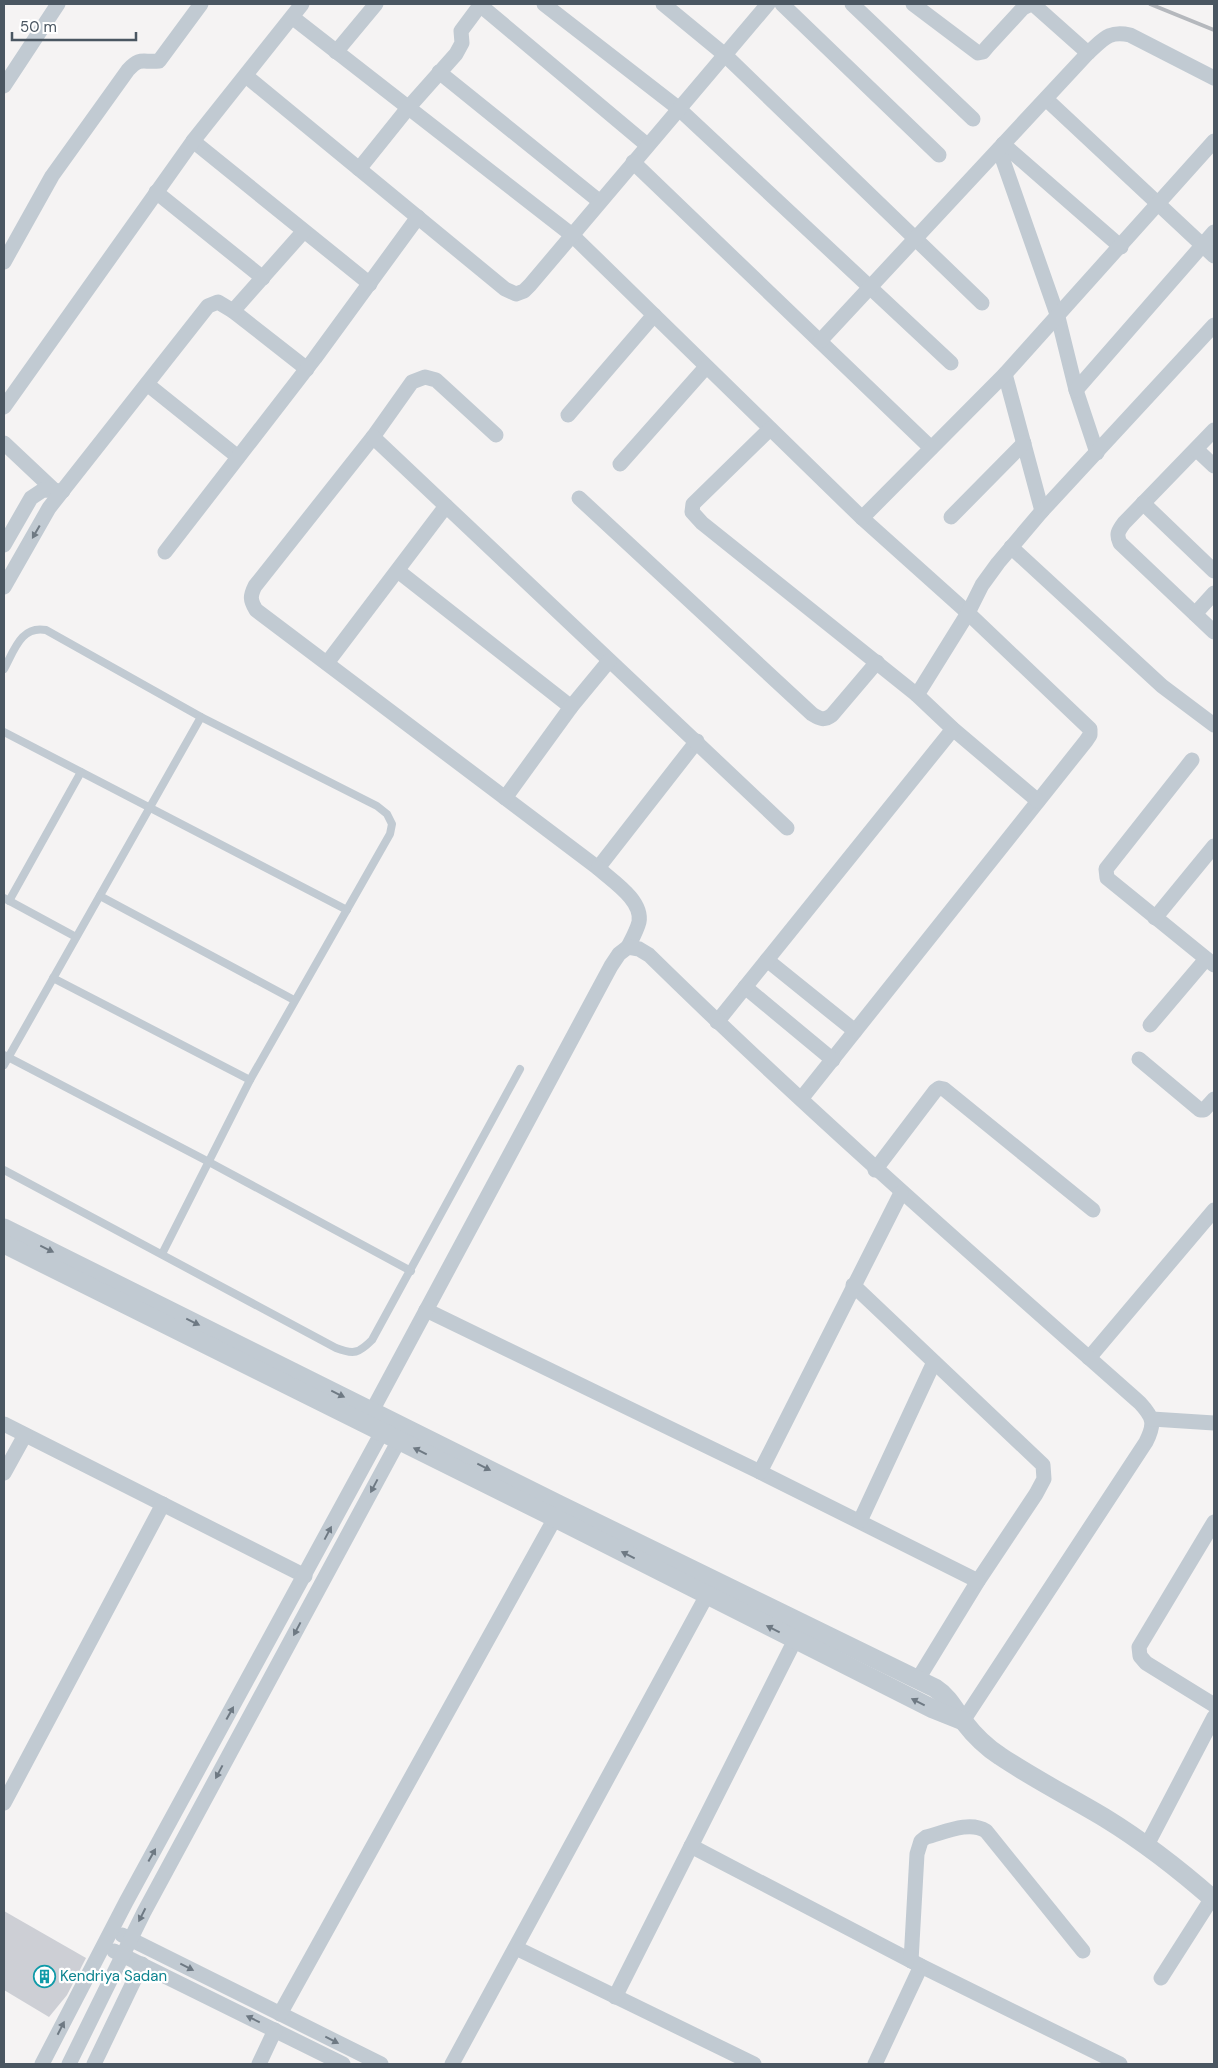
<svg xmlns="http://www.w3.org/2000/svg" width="1218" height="2068" viewBox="0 0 1218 2068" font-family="'DM Sans',sans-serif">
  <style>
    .building { fill: #cdcfd5 }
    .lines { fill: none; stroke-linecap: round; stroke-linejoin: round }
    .service { stroke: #c1cad2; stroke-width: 8 }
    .minor { stroke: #c1cad2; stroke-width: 15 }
    .tertiary { stroke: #c1cad2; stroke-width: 19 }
    .rail { stroke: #b5b8bd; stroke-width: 4 }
    .oneway { fill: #6e7983 }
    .labels { text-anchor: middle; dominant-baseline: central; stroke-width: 4.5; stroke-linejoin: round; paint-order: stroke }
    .culture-label { font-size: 15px; fill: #0d838f; stroke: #fff; text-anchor: start }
  </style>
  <rect width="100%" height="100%" fill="#f5f3f3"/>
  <path class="building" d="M4,1911L86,1958L67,1995L49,2017L4,1990Z"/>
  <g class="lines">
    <g class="service">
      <path d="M4,669C14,651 21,625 46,630L201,717"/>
      <path d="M4,732L347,910"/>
      <path d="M100,896L294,1000"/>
      <path d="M4,898L76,937"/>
      <path d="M9,901L81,772"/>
      <path d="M53,978L250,1080"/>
      <path d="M4,1055L209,1162L411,1271"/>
      <path d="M4,1065L201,717L377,806L387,814L392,824L390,834L250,1080L162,1254"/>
      <path d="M4,1170L336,1348C354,1355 359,1353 372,1340L520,1069"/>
    </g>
    <g class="minor">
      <path d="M544,4L678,108L951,363"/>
      <path d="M663,4L725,55L982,303"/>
      <path d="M782,4L939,155"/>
      <path d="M852,4L973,119"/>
      <path d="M913,4L978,53L983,52L988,46L1023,8L1029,5H1034L1088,53"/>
      <path d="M480,5L647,145"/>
      <path d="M292,17L572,235L862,518L968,613L1090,729V735L1086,741L801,1099"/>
      <path d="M336,52L376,4"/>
      <path d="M439,72L599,201"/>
      <path d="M246,76L505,289L516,294L524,291L530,285L768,4"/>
      <path d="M4,86L58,4"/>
      <path d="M1046,99L1214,256"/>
      <path d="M193,141L370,284"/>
      <path d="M1003,144L1121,247"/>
      <path d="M999,149L1058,317L1076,390L1097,453"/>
      <path d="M633,162L931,448"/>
      <path d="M359,169L408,108L456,54L462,43L461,31L481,4"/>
      <path d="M156,192L263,278"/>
      <path d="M4,262L52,176L128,70C141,56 143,63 159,61L201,4"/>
      <path d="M233,311L307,369"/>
      <path d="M820,341L1088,53C1103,40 1108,30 1130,35L1214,78"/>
      <path d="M1005,374L1042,511"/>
      <path d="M147,384L238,457"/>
      <path d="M1076,390L1214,232"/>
      <path d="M4,407L193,141L302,4"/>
      <path d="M568,415L654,315"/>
      <path d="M770,429L693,504L692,512L702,523L917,695"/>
      <path d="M1214,430L1124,523C1118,531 1116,534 1120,543L1214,632"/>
      <path d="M496,435L436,380L425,377L412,382L373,437L255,586C250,596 250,600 256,610L598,868L697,741"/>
      <path d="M373,437L787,828"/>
      <path d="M4,443L55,491"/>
      <path d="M1197,450L1214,466"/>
      <path d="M620,464L706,367"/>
      <path d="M579,498L812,714C820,719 824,721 832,715L877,662"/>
      <path d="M1143,503L1214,571"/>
      <path d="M951,517L1024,443"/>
      <path d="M862,518L1005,374L1214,141"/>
      <path d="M4,545L31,498L43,490L63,491"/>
      <path d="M1011,547L1162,686L1214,725"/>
      <path d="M165,552L315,358L418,217"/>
      <path d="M398,571L571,707"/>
      <path d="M4,587L49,508L208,306L218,302L233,311L303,232"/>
      <path d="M1195,614L1214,593"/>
      <path d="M327,663L446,506"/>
      <path d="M1192,760L1106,869L1107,878L1214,965"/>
      <path d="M505,798L571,707L609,661"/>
      <path d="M1038,801L953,729L917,695L968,613L982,585L998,563L1042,511L1214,325"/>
      <path d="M598,868C612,881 643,900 639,922C637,930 632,939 628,947"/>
      <path d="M1155,918L1214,846"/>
      <path d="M767,960L855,1031"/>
      <path d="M745,987L833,1060"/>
      <path d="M717,1022L953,729"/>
      <path d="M1150,1025L1206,959"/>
      <path d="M1139,1059L1200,1110H1204L1214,1099"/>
      <path d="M875,1170L935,1091L939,1088L944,1089L1093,1210"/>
      <path d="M853,1285L1043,1465L1044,1479L1036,1494L978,1581L918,1679"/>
      <path d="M426,1310L760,1472L978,1581"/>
      <path d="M1089,1358L1214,1210"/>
      <path d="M372,1411L611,966L619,954L628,947L639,949L649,955C807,1110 974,1256 1140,1403C1154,1418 1155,1424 1146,1442L963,1721"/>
      <path d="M1152,1419L1214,1423"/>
      <path d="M4,1424L305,1576"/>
      <path d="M760,1472L901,1193"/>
      <path d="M4,1473L25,1435"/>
      <path d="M860,1521L934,1362"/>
      <path d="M1214,1522L1139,1647L1140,1656L1146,1663L1214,1705"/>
      <path d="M4,1803L163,1504"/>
      <path d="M1147,1845L1214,1717"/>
      <path d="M691,1846L921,1966L1120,2064"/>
      <path d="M122,1935L381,2064"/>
      <path d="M516,1948L754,2064"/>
      <path d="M114,1951L343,2064"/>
      <path d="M911,1961L917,1854L921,1841L926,1837C943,1833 969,1820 986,1831L1083,1951"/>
      <path d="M1161,1978L1212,1898"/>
      <path d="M615,1997L800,1630"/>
      <path d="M280,2014L555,1518"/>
      <path d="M42,2064L126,1902L387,1423"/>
      <path d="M69,2064L144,1912L404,1431"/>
      <path d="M94,2064L142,1964"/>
      <path d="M259,2064L275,2030"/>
      <path d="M452,2064L707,1595"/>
      <path d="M875,2064L921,1966"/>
    </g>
    <g class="tertiary">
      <path d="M4,1228L558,1504L935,1688C950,1698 954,1709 964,1722C974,1735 986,1747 1000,1756C1034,1779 1070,1797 1105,1818C1144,1842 1180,1870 1214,1900"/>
      <path d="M4,1244L549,1515L933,1709L963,1721"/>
    </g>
    <path class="rail" d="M1150,4L1214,30"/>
  </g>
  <defs><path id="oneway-solid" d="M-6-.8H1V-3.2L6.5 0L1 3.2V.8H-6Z" transform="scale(1.25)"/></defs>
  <g class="oneway">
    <use href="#oneway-solid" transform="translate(36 532) rotate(120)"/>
    <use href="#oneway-solid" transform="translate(47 1249) rotate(26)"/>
    <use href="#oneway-solid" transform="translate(193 1322) rotate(26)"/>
    <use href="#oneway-solid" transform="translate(338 1394) rotate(26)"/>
    <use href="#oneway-solid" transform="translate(420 1451) rotate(-154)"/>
    <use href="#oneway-solid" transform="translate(484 1467) rotate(27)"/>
    <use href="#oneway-solid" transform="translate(374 1486) rotate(118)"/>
    <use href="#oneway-solid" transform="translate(328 1533) rotate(-62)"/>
    <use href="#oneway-solid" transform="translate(628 1555) rotate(-153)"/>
    <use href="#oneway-solid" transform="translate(297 1629) rotate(118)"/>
    <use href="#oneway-solid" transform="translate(773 1629) rotate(-153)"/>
    <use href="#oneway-solid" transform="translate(918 1702) rotate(-153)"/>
    <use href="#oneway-solid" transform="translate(230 1713) rotate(-61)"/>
    <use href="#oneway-solid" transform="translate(219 1772) rotate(118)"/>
    <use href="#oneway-solid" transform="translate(152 1855) rotate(-61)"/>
    <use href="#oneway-solid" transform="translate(142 1915) rotate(117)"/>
    <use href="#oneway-solid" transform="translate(187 1967) rotate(27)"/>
    <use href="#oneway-solid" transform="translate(253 2019) rotate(-154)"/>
    <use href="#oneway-solid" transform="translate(61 2028) rotate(-63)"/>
    <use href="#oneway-solid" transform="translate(332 2040) rotate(27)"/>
  </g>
  <defs>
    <symbol id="building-ring" viewBox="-11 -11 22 22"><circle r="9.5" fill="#fff" stroke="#0f9aa8" stroke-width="1.5"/><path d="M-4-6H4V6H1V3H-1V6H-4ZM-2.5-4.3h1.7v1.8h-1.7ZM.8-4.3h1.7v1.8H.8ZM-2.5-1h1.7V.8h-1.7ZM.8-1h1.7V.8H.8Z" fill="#0f9aa8"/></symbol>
  </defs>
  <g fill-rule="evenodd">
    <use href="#building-ring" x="32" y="1964" width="25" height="25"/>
  </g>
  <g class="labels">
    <g class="culture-label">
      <text x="60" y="1976">Kendriya Sadan</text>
    </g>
  </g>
  <rect width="1218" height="2068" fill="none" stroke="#4a5661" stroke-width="10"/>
  <path d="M12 32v8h124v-8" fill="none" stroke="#4a5661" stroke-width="2.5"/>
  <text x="20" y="32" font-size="15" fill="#4a5661" stroke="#ffffff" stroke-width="4" paint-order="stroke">50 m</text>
</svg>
